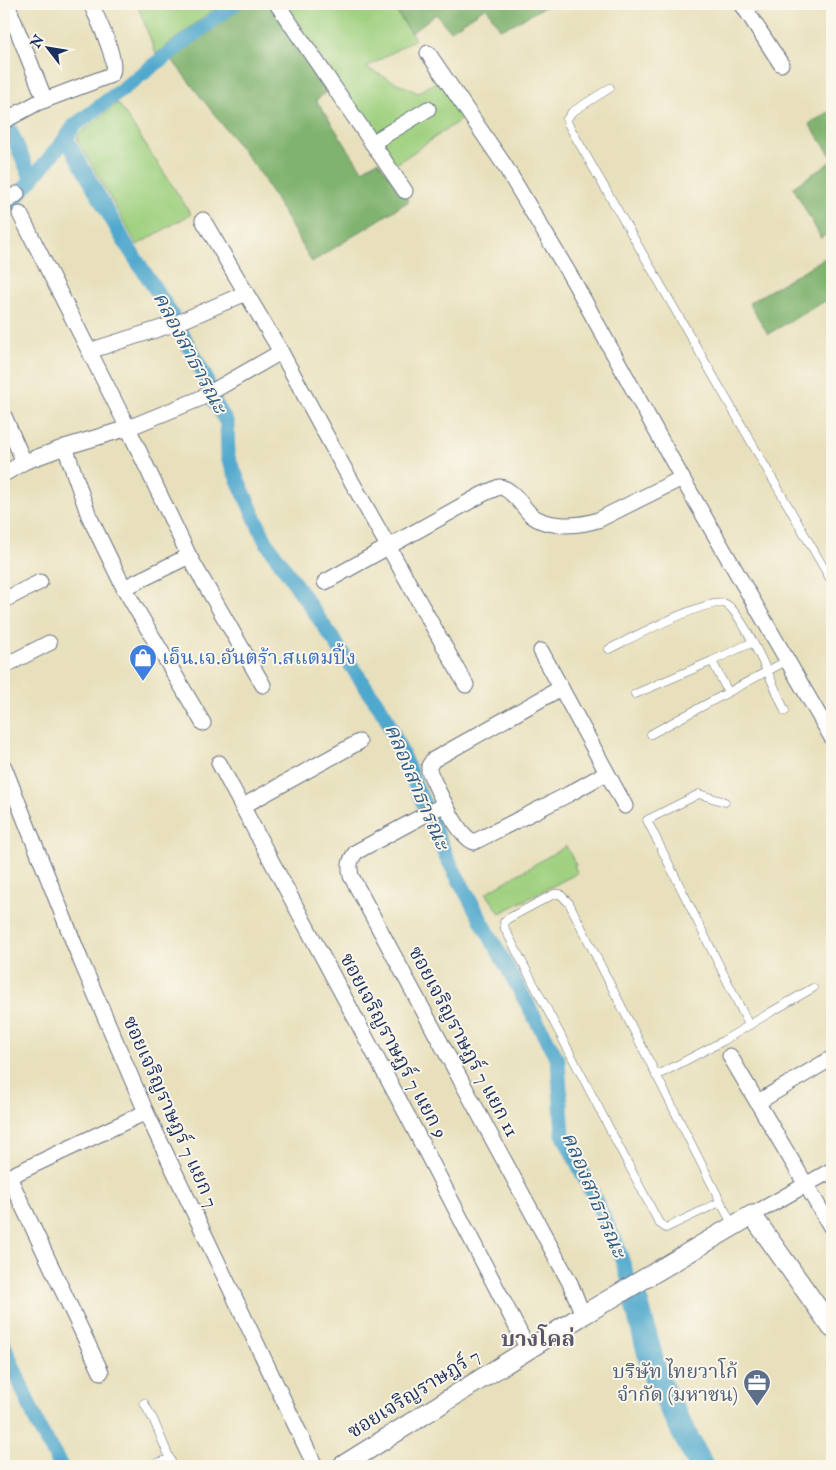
<svg xmlns="http://www.w3.org/2000/svg" width="836" height="1470" viewBox="0 0 836 1470" font-family="'IM FELL English','Noto Serif Thai',serif">
  <style>
    .green { fill: #a0d181; stroke: #5e8070 }
    .forest { fill: #80b36f; stroke: #4e7166 }
    .lines { fill: none; stroke-linecap: round; stroke-linejoin: round }
    .canal { stroke: #50a8cd; stroke-width: 15 }
    .river { stroke: #50a8cd; stroke-width: 25 }
    .service-casing { stroke: #636d7f; stroke-width: 9 }
    .minor-casing { stroke: #636d7f; stroke-width: 17 }
    .tertiary-casing { stroke: #636d7f; stroke-width: 21 }
    .service { stroke: #fff; stroke-width: 8 }
    .minor { stroke: #fff; stroke-width: 15 }
    .tertiary { stroke: #fff; stroke-width: 19 }
    .labels { text-anchor: middle; dominant-baseline: central; stroke-width: 4; stroke-linejoin: round; paint-order: stroke }
    .shop-label { font-size: 20px; fill: #366cbe; stroke: #fbf7ec; text-anchor: start }
    .street-label { font-size: 20px; fill: #1b2f5e; stroke: #fbf7ec }
    .service-label { font-size: 20px; fill: #4e5e75; stroke: #fbf7ec; text-anchor: end }
    .water-label { font-size: 21px; font-style: italic; fill: #2e5985; stroke: #fbf7ec }
    .quarter-label { font-size: 22px; font-weight: bold; fill: #59566c; stroke: #fbf7ec }
  </style>
  <rect width="100%" height="100%" fill="#fbf7ec"/>
  <filter id="ink" filterUnits="userSpaceOnUse"><feTurbulence type="fractalNoise" baseFrequency=".02" numOctaves="2"/><feDisplacementMap in="SourceGraphic" scale="10" xChannelSelector="R" yChannelSelector="G"/><feConvolveMatrix kernelMatrix="1 2 1 2 8 2 1 2 1" color-interpolation-filters="sRGB"/></filter>
  <filter id="wash" filterUnits="userSpaceOnUse"><feTurbulence type="fractalNoise" baseFrequency=".0096" numOctaves="4" result="noise"/><feDisplacementMap in="SourceGraphic" scale="20" xChannelSelector="R" yChannelSelector="G"/><feGaussianBlur stdDeviation="1.12" result="paint"/><feColorMatrix in="noise" values="0 0 0 0 0 0 0 0 0 0 0 0 0 0 0 0 0 1.4 0 .05"/><feComposite in="paint" operator="in"/></filter>
  <g filter="url(#wash)">
    <rect width="100%" height="100%" fill="#e8e0bc"/>
    <g class="green">
      <path d="M137,4H220L156,54Z"/>
      <path d="M286,4H391L415,39L366,68L418,93L440,79L466,116L396,164L372,136Z"/>
      <path d="M118,103L191,214L137,245L77,139L79,134Z"/>
      <path d="M566,846L576,865L574,866L578,873L500,913L486,893Z"/>
    </g>
    <g class="forest">
      <path d="M246,4H269L331,89L316,100L362,170L378,161L409,201L312,262L260,173L172,60Z"/>
      <path d="M401,4H544L546,6L515,23L500,29L486,7L450,31L436,14L411,33L395,9Z"/>
      <path d="M832,110V157L809,124Z"/>
      <path d="M832,161V231L821,238L793,187Z"/>
      <path d="M830,255L832,258V297L768,334L749,303Z"/>
    </g>
    <g class="lines">
      <g class="canal">
        <path d="M4,116L32,180"/>
        <path d="M66,138L124,241L169,310L204,374L215,403L227,423L228,458L265,540L385,715L447,858L558,1060L563,1134L616,1242L637,1305"/>
        <path d="M11,204L66,138L74,126L234,4"/>
        <path d="M4,1345L39,1428L61,1466"/>
      </g>
      <path class="river" d="M637,1305L656,1378L701,1466"/>
    </g>
  </g>
  <g filter="url(#ink)">
    <g class="lines">
      <defs>
        <g id="service">
          <path d="M747,12L760,4"/>
          <path d="M610,88L572,112L567,119L568,124L832,582"/>
          <path d="M609,649C628,640 710,596 726,604C744,614 775,689 785,711"/>
          <path d="M712,661L728,692"/>
          <path d="M635,694L712,661L753,642"/>
          <path d="M651,734L788,660"/>
          <path d="M725,802L699,794L647,820L749,1025"/>
          <path d="M656,1076L723,1041L771,1012L813,988"/>
          <path d="M720,1202L666,1228L659,1223L505,929L504,922L509,918L554,894H560L569,903L733,1226"/>
          <path d="M144,1403L154,1421L170,1459"/>
          <path d="M147,1466L170,1459L173,1466"/>
        </g>
        <g id="minor">
          <path d="M7,4L45,100"/>
          <path d="M277,4L405,191"/>
          <path d="M742,4L781,64"/>
          <path d="M428,53L505,166L574,282L682,478L832,738"/>
          <path d="M4,121L37,103L111,75C120,63 97,18 91,4"/>
          <path d="M372,143L428,109"/>
          <path d="M4,203L17,194"/>
          <path d="M20,214L128,428L189,556L263,685"/>
          <path d="M246,293L281,352L339,459L466,685"/>
          <path d="M89,351L177,323L246,293L203,220"/>
          <path d="M4,416L24,462"/>
          <path d="M65,447L89,516L124,588L203,723"/>
          <path d="M4,474L24,462L65,447L128,428L199,399L281,352"/>
          <path d="M325,582L483,494L499,487C512,488 522,506 530,514C546,529 580,526 598,520L682,478"/>
          <path d="M124,588L189,556"/>
          <path d="M4,600L40,582"/>
          <path d="M541,651L625,806"/>
          <path d="M4,666L49,643"/>
          <path d="M561,688L433,760L429,766V771C437,788 457,836 474,842L569,794L606,773"/>
          <path d="M219,763L406,1113L528,1349"/>
          <path d="M4,767L81,961L146,1112L315,1466"/>
          <path d="M445,804L356,852C349,861 349,866 351,876L570,1283L583,1315"/>
          <path d="M243,806L359,742"/>
          <path d="M730,1056L832,1229"/>
          <path d="M758,1102L832,1058"/>
          <path d="M9,1177L101,1372"/>
          <path d="M4,1179L146,1112"/>
          <path d="M752,1215L832,1170"/>
        </g>
        <path id="tertiary" d="M342,1466L583,1315L752,1215L832,1328"/>
      </defs>
      <use href="#service" class="service-casing"/>
      <use href="#minor" class="minor-casing"/>
      <use href="#tertiary" class="tertiary-casing"/>
      <use href="#service" class="service"/>
      <use href="#minor" class="minor"/>
      <use href="#tertiary" class="tertiary"/>
    </g>
  </g>
  <defs>
    <symbol id="shop-pin" viewBox="-11 -11 22 30"><path d="M0 17L-7.5 6A9.5 9.5 0 1 1 7.5 6Z" fill="#3f7fe0" stroke="#fbf7ec"/><path d="M-5-2.5h2.3a2.7 3.5 0 0 1 5.4 0H5L5.5 6h-11ZM-1.5-2.5h3a1.5 2.3 0 0 0-3 0Z" fill="#fff"/></symbol>
    <symbol id="office-pin" viewBox="-11 -11 22 30"><path d="M0 17L-7.5 6A9.5 9.5 0 1 1 7.5 6Z" fill="#5c6f8a" stroke="#fbf7ec"/><path d="M-6-3h4V-5.5h4V-3h4V5H-6ZM-1-4.5V-3h2v-1.5ZM-6 0V1H6V0Z" fill="#fff"/></symbol>
  </defs>
  <g fill-rule="evenodd">
    <use href="#shop-pin" x="127" y="642" width="32" height="43"/>
    <use href="#office-pin" x="741" y="1367" width="32" height="43"/>
  </g>
  <g class="labels">
    <g class="shop-label">
      <text x="162" y="658">เอ็น.เจ.อันตร้า.สแตมปิ้ง</text>
    </g>
    <g class="street-label">
      <text transform="translate(463 1042) rotate(62)">ซอยเจริญราษฎร์ 7 แยก 11</text>
      <text transform="translate(393 1046) rotate(62)">ซอยเจริญราษฎร์ 7 แยก 9</text>
      <text transform="translate(170 1112) rotate(66)">ซอยเจริญราษฎร์ 7 แยก 7</text>
      <text transform="translate(414 1394) rotate(-32)">ซอยเจริญราษฎร์ 7</text>
    </g>
    <g class="service-label">
      <text x="738" y="1372">บริษัท ไทยวาโก้<tspan x="738" dy="23">จำกัด (มหาชน)</tspan></text>
    </g>
    <g class="water-label">
      <text transform="translate(189 353) rotate(62)">คลองสาธารณะ</text>
      <text transform="translate(416 787) rotate(67)">คลองสาธารณะ</text>
      <text transform="translate(593 1195) rotate(67)">คลองสาธารณะ</text>
    </g>
    <g class="quarter-label">
      <text x="538" y="1340">บางโคล่</text>
    </g>
  </g>
  <rect width="836" height="1470" fill="none" stroke="#fbf7ec" stroke-width="20"/>
  <g transform="translate(48 48) rotate(301)" stroke="#fbf7ec" stroke-width="4" paint-order="stroke">
  <path d="M0-4L9 19L0 12L-9 19Z" fill="#1b2f5e"/>
  <text y="-8" font-size="14" font-weight="bold" text-anchor="middle" fill="#1b2f5e">N</text>
  </g>
</svg>
